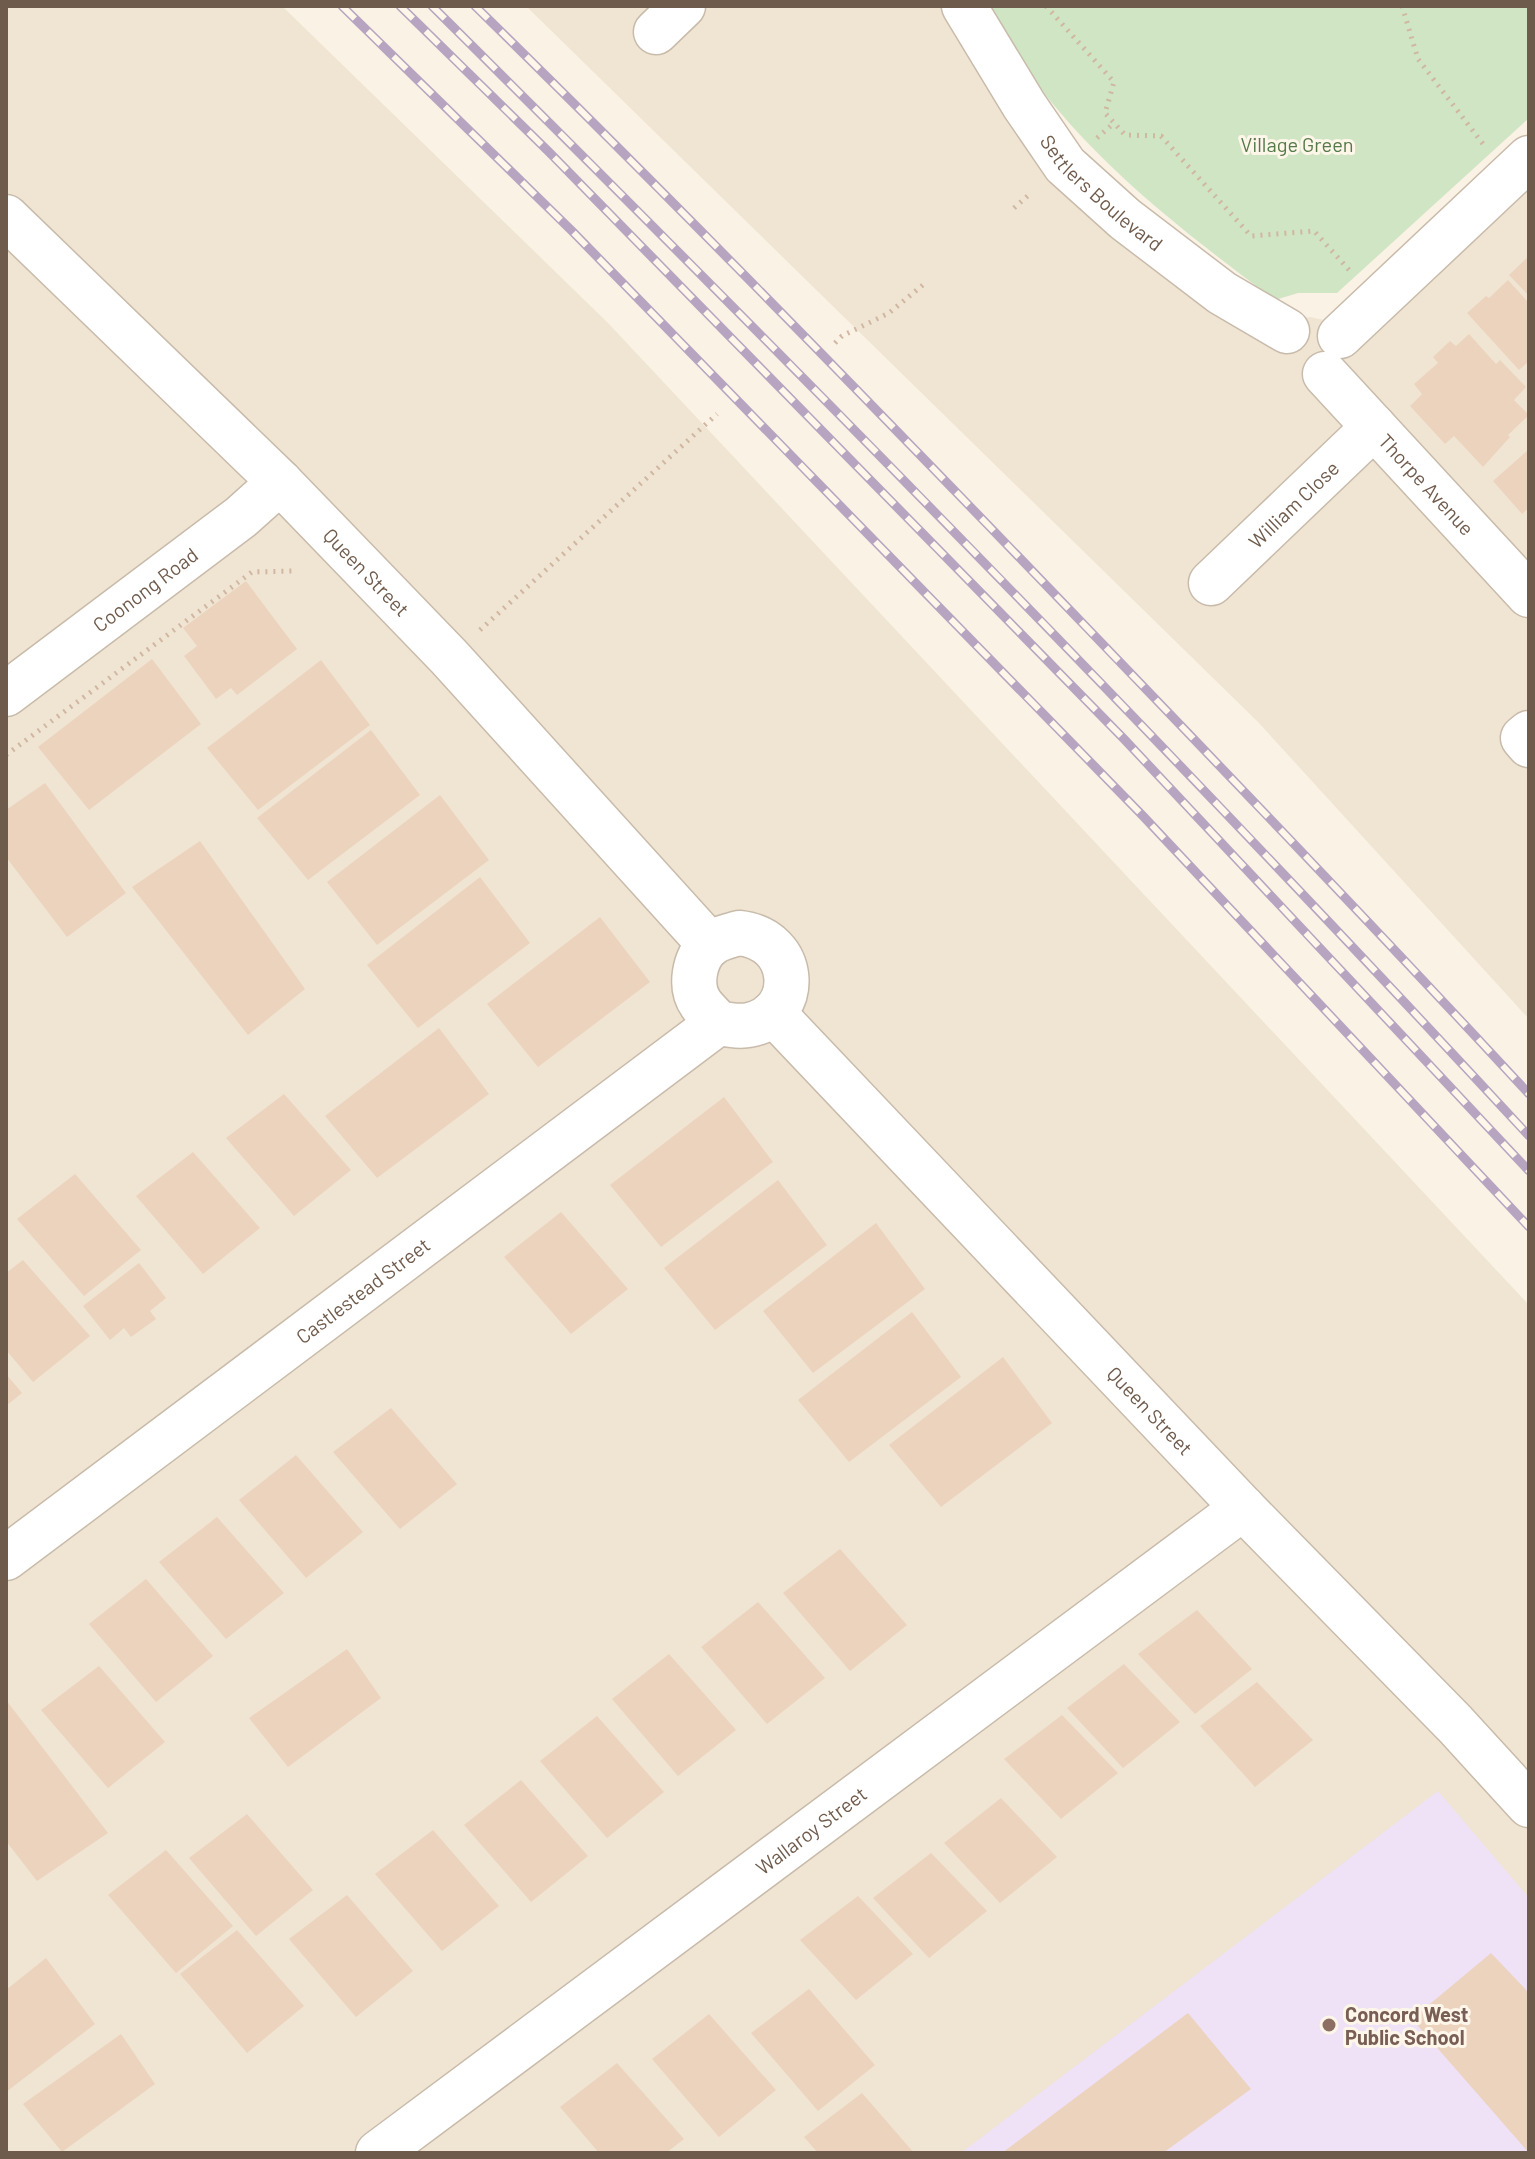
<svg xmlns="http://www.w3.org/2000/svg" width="1535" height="2159" viewBox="0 0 1535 2159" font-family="Barlow,sans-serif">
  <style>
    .residential { fill: #f0e5d3 }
    .education { fill: #efe1f6 }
    .green { fill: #cfe5c4 }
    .building { fill: #ecd3be }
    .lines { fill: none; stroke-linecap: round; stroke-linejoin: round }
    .minor-casing { stroke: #c9bbab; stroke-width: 47 }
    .path { stroke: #d0b7a2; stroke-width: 5; stroke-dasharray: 2 6; stroke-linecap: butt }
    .minor { stroke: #fff; stroke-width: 44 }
    .rail-casing { stroke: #b6a4c1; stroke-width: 9 }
    .rail { stroke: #fdf6e9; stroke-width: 6; stroke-dasharray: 18; stroke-linecap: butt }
    .education-dot { fill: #8d6e63; stroke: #fdf6e9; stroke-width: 3 }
    .labels { text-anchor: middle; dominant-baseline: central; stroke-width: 6; stroke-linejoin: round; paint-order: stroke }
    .park-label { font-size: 20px; fill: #547a49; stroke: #fdf6e9 }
    .street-label { font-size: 20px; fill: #6f5b4c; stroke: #fdf6e9 }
    .education-label { font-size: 20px; font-weight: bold; fill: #785e54; stroke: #fdf6e9; text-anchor: start }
  </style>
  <rect width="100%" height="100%" fill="#faf2e4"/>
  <g class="residential">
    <path d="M6,6H282L608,323L1529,1305V2153H6Z"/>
    <path d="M526,6H964L1065,165L1301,319L1310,317L1328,321L1529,158V1019L1258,722Z"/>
  </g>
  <path class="education" d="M1438,1791L1529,1898V2153H961Z"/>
  <path class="green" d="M986,6H1529V118L1337,293H1298L1275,300C1161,215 1056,134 986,6Z"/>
  <g class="building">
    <path d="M1529,256V296L1509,275Z"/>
    <path d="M1508,280L1529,303V361L1519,370L1467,313L1486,296L1489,298Z"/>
    <path d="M1469,334L1496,364L1500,360L1526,387L1514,400L1529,415L1508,435L1510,437L1483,467L1454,436L1445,444L1410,406L1422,394L1414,384L1438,363L1433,357L1450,341L1456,346Z"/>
    <path d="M1529,449V508L1522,514L1493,481Z"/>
    <path d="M246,581L297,649L237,695L231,688L216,699L184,656L197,646L183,628Z"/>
    <path d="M152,659L201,724L89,810L38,747Z"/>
    <path d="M321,660L370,725L258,810L207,748Z"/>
    <path d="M371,730L420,795L308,880L257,818Z"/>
    <path d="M45,783L126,893L67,937L6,857V810Z"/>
    <path d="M440,795L489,860L377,945L327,882Z"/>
    <path d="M200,841L305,989L248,1035L132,887Z"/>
    <path d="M480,877L530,943L418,1028L367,965Z"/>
    <path d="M600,917L650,982L538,1067L487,1004Z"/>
    <path d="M439,1028L489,1094L377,1178L325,1116Z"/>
    <path d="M284,1094L351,1170L294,1216L226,1138Z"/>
    <path d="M724,1097L773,1162L661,1247L610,1185Z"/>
    <path d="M193,1152L260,1228L203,1274L136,1196Z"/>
    <path d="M75,1174L141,1250L84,1296L17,1219Z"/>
    <path d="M778,1180L827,1245L715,1330L664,1268Z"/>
    <path d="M561,1212L628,1289L571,1334L504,1257Z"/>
    <path d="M876,1223L925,1289L813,1373L763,1311Z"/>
    <path d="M23,1260L90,1336L33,1382L6,1350V1273Z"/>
    <path d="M139,1263L166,1298L150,1311L156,1319L131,1337L124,1328L110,1340L83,1306Z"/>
    <path d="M912,1312L961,1377L849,1462L798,1400Z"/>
    <path d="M1003,1357L1052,1423L941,1507L889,1445Z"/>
    <path d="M6,1374L22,1393L6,1406Z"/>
    <path d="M391,1408L457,1484L400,1529L333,1452Z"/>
    <path d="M296,1455L363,1532L306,1578L239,1500Z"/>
    <path d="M217,1517L284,1593L226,1639L159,1562Z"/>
    <path d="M840,1549L907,1625L850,1671L783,1593Z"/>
    <path d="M146,1579L213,1656L156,1702L89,1624Z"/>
    <path d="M758,1602L825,1678L767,1724L701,1647Z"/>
    <path d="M1197,1610L1252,1669L1195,1714L1138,1654Z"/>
    <path d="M347,1649L381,1698L288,1767L249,1718Z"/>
    <path d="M669,1654L736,1730L678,1776L612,1699Z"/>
    <path d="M1124,1664L1180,1722L1123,1768L1067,1708Z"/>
    <path d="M99,1666L165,1742L108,1788L41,1710Z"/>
    <path d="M1257,1682L1313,1740L1255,1787L1200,1726Z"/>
    <path d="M6,1700L108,1833L37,1881L6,1841Z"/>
    <path d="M1062,1715L1118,1773L1061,1819L1004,1759Z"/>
    <path d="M597,1716L664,1792L607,1838L540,1761Z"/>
    <path d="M521,1780L588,1856L531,1902L464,1825Z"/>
    <path d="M1001,1798L1057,1857L1000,1903L944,1843Z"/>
    <path d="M247,1814L313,1890L256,1936L189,1858Z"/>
    <path d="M433,1830L499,1906L442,1951L375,1874Z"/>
    <path d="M166,1850L233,1926L176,1973L108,1895Z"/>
    <path d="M931,1853L987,1911L929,1958L873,1898Z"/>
    <path d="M347,1895L413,1971L356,2017L289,1939Z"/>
    <path d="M858,1896L913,1954L856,2000L800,1940Z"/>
    <path d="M237,1930L304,2006L247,2053L180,1974Z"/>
    <path d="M1491,1953L1529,1993V2153L1412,2019Z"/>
    <path d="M46,1958L95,2024L6,2092V1990Z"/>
    <path d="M809,1989L875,2065L818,2111L751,2033Z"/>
    <path d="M1188,2013L1251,2089L1163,2153H1002Z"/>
    <path d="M709,2014L776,2090L719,2137L652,2059Z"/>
    <path d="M121,2034L155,2084L62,2152L23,2104Z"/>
    <path d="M617,2063L684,2139L666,2153H599L560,2107Z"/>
    <path d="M862,2093L914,2153H818L804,2137Z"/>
  </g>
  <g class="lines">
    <defs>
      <g id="minor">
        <path id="s1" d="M964,6L1024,105L1065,165L1125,219L1222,293L1287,331"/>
        <path d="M656,32L683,6"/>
        <path id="s2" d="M6,217L280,482L449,657L710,945"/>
        <path d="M1340,336L1529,158"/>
        <path id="s3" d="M1325,374L1529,595"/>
        <path id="s4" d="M1211,583L1374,427"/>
        <path id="s5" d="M6,694L241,517L280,482"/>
        <path d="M1529,733L1523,738L1529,745"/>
        <path d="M739,933C799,939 802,1015 749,1025C739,1027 728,1025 718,1023C713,1017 706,1011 701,1004C689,987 694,959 709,945C718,938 729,936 739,933Z"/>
        <path id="s6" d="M773,1013L1243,1508L1455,1724L1529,1805"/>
        <path id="s7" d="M6,1558L718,1023"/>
        <path id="s8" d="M378,2153L1243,1508"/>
      </g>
    </defs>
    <use href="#minor" class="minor-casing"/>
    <g class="path">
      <path d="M1046,6L1114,82L1105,113L1125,135L1161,136L1251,236L1314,231L1350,271"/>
      <path d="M1402,6L1418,59L1483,144"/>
      <path d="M1097,138L1114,123"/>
      <path d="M1014,208L1031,193"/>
      <path d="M835,343L842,336L889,313L924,284"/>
      <path d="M480,630L717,414"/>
      <path d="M6,755L252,572L294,571"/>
    </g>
    <use href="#minor" class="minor"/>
    <defs>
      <g id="rail">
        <path d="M342,6L572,231L1143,816L1529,1227"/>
        <path d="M400,6L549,152L1124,739L1529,1171"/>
        <path d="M432,6C805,376 1173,751 1529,1136"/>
        <path d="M475,6C658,185 837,369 1015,553C1187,732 1360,911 1529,1094"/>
      </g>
    </defs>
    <use href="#rail" class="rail-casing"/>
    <use href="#rail" class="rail"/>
  </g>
  <circle class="education-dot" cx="1329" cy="2025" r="8"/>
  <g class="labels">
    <g class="park-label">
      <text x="1297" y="144">Village Green</text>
    </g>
    <g class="street-label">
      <text stroke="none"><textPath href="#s1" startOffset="234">Settlers Boulevard</textPath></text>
      <text stroke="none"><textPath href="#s3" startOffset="150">Thorpe Avenue</textPath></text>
      <text stroke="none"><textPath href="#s4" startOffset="114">William Close</textPath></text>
      <text stroke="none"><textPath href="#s2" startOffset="506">Queen Street</textPath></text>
      <text stroke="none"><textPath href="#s5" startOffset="174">Coonong Road</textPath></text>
      <text stroke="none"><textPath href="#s7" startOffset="446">Castlestead Street</textPath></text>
      <text stroke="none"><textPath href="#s6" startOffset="548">Queen Street</textPath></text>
      <text stroke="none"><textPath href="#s8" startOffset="540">Wallaroy Street</textPath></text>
    </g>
    <g class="education-label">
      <text x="1345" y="2014">Concord West<tspan x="1345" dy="23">Public School</tspan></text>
    </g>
  </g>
  <rect width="1535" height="2159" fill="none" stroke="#6f5b4c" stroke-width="16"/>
</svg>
